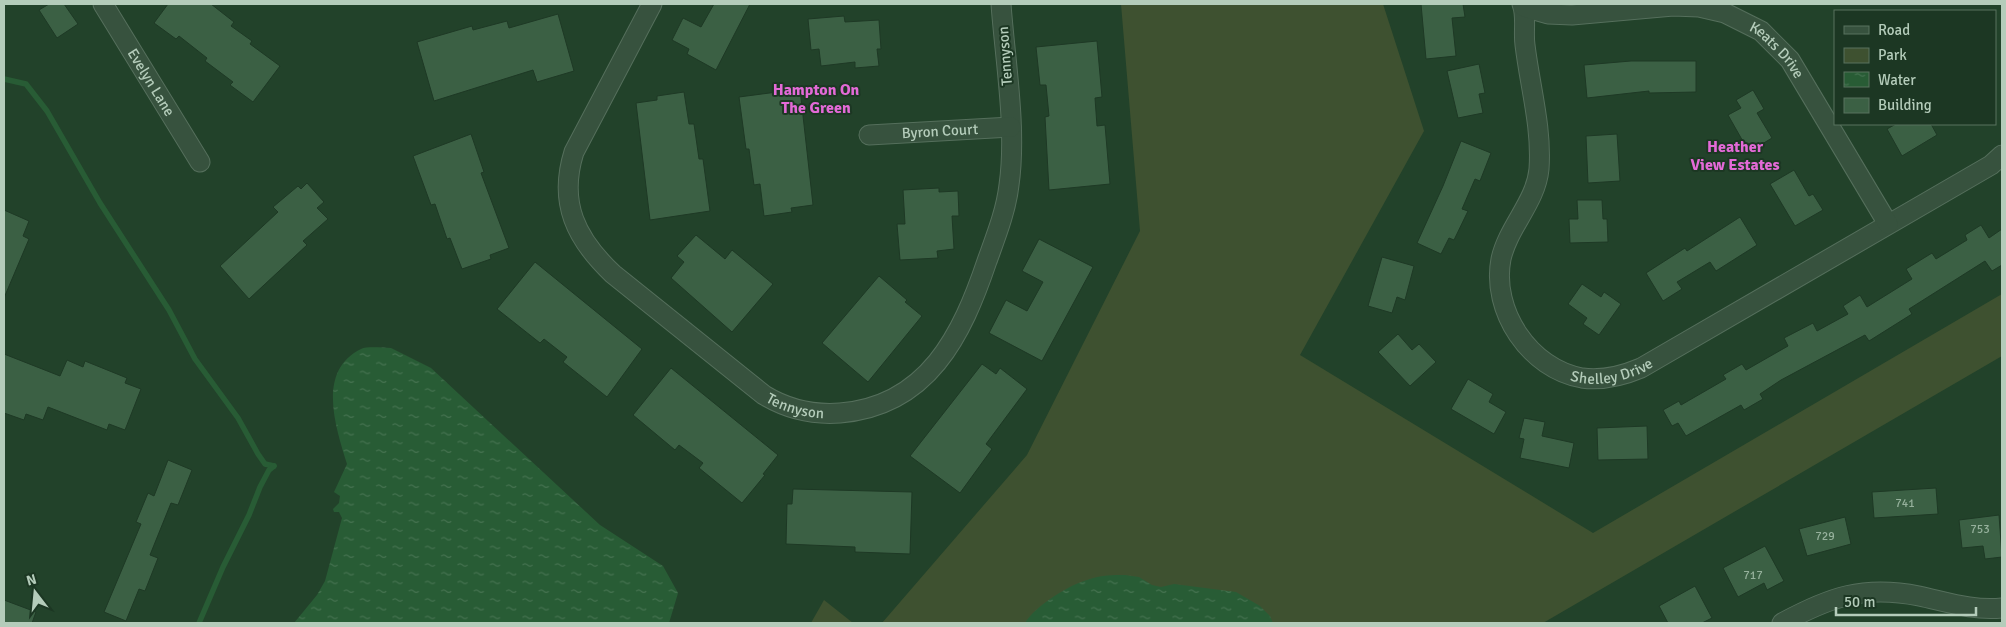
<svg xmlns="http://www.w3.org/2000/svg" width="2006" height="627" viewBox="0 0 2006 627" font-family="Signika,sans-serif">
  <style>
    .green { fill: #3e5130 }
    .water { fill: url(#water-ripples) }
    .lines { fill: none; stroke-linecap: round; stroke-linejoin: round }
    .stream { stroke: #285c35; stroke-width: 5.5 }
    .building { fill: #3b6044; stroke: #1e3925 }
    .street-casing { stroke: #556f5c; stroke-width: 21 }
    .street { stroke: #37523e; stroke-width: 19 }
    .labels { text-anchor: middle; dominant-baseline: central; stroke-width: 4; stroke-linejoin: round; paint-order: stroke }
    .number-label { font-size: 12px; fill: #96b19c }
    .street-label { font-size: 15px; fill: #b4ccba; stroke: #1c3723 }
    .neighbourhood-label { font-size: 16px; font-weight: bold; fill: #e36ad7; stroke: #1c3723 }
  </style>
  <defs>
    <pattern id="water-ripples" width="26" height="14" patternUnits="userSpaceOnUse" patternTransform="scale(1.25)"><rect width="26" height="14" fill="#285c35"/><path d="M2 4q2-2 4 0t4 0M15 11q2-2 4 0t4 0" fill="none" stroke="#457250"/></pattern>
  </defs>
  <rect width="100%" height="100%" fill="#22422a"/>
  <g class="green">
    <path d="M1121,4H1383L1424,131L1300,355L1593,533L2002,294V356L1543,623H882L1027,455L1140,231Z"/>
    <path d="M824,600L853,623H811Z"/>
  </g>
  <g class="water">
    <path d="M391,348L431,368L600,525L663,566L678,593L669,623H294L317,595L325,581L342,518L339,512H334L333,509L339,503L340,496L334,492L347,464C336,428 316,371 361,349C368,346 383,348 391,348Z"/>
    <path d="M1125,575L1139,577L1152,585L1161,587L1174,584L1236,592L1260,606L1270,616L1273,623H1025C1035,606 1070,584 1090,579C1101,575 1113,575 1125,575Z"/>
  </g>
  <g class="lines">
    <g class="stream">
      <path d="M4,79L26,84L47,111L100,203L169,310L195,359L238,418L258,454L265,464L274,466"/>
      <path d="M199,623L223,567L249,515L260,487L269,470L274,466"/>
    </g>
  </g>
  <g class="building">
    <path d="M49,4H64L78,24L57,38L39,10Z"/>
    <path d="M168,4H211L234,22L231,26L252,41L250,44L280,66L253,102L230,85L233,82L205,61L207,58L179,36L176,39L154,23Z"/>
    <path d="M714,4H750L716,70L687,54L689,49L672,40L683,18L701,27Z"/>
    <path d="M1421,4H1463L1465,17L1452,18L1456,56L1426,59Z"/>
    <path d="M558,14L574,71L537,82L533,70L434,101L417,42L472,26L473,30L507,21L509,28Z"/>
    <path d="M844,16L845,22L879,20L881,49H877L879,66L855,68V62L821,66L819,49L811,50L808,19Z"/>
    <path d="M1097,41L1102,97L1095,98L1097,126L1105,125L1110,184L1049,190L1045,117L1049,116L1046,85H1040L1036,47Z"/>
    <path d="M1631,61H1696V92L1649,93V91L1587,98L1584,65Z"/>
    <path d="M1479,64L1485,93L1479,94L1483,113L1458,118L1447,71Z"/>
    <path d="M800,89L813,205L791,208L792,212L764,216L760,184L754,185L749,149H746L739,97Z"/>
    <path d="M1753,90L1764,109L1757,113L1772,138L1749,152L1728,115L1741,108L1736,100Z"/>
    <path d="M684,92L689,124H694L699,159H703L710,211L650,220L636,103L657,100V96Z"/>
    <path d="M1896,124H1931L1937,135L1902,156L1887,129Z"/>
    <path d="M471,134L484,172L481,173L509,248L490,255L491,259L462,269L450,238L447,239L435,204L431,205L413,156Z"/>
    <path d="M1617,134L1620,181L1588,183L1586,136Z"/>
    <path d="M1461,141L1491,153L1480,181L1475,179L1462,209L1468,211L1454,240L1449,238L1441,254L1417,243L1443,186Z"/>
    <path d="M1794,170L1809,196L1813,194L1823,210L1795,226L1770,184Z"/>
    <path d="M307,183L324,202L317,208L328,219L303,241L307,245L249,299L220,266L278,212L273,207L298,186L301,189Z"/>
    <path d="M939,188V192L958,191L959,216H952L954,249L937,251L938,258L900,260L897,224H905L903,190Z"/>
    <path d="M1577,200H1602L1603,219H1607L1608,242L1570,243L1569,219H1578Z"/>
    <path d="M4,210L29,221L23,236L29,239L4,298Z"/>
    <path d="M1740,217L1757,245L1716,271L1710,262L1677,282L1682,289L1663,301L1646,273L1685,248L1687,251Z"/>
    <path d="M1981,225L1989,238L2002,229V265L1992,271L1985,261L1909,309L1912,314L1869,341L1865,335L1781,380L1760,394L1763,399L1744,410L1741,405L1686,436L1678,423L1672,426L1663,410L1679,401L1681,405L1726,379L1723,375L1742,364L1746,370L1788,346L1784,338L1813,323L1817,331L1848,314L1843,306L1860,295L1867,307L1912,279L1906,269L1932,253L1936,259L1967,240L1965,235Z"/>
    <path d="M696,235L725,259L732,250L773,284L732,332L671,278L684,262L677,256Z"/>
    <path d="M1039,239L1093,267L1042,361L989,333L1006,300L1027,311L1043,282L1022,271Z"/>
    <path d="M1382,257L1414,266L1405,300L1397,297L1392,313L1368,306Z"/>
    <path d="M535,262L642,349L607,397L563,362L567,357L544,339L540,343L497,309Z"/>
    <path d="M879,276L907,300L905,302L922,316L868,382L822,343Z"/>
    <path d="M1582,284L1601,297L1604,292L1621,304L1599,335L1583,324L1587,318L1568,304Z"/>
    <path d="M1398,334L1412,350L1419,344L1436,362L1410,386L1378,352Z"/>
    <path d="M4,354L60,376L67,360L83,367L85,361L127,378L125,383L141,389L125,430L109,424L107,430L48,407L43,420L26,414L24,420L4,413Z"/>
    <path d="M982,364L996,374L1000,368L1027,389L986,444L992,449L960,493L910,456Z"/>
    <path d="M671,368L778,455L763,474L765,475L742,503L699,468L703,463L679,445L675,450L633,415Z"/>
    <path d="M1468,379L1493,394L1489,402L1506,412L1494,434L1451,409Z"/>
    <path d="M1524,418L1545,422L1542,436L1574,443L1569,468L1520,458L1524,439L1519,438Z"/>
    <path d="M1647,426L1648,459L1598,460L1597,428Z"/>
    <path d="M168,460L192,470L178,505L171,503L150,555L158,558L145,591L139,589L126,621L104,612L141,524L136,522L148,493L154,496Z"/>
    <path d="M1936,488L1938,514L1874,518L1872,492Z"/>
    <path d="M793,489L912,492L910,554L855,552V547L786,544L787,504H792Z"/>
    <path d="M1999,515L2002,557L1985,559L1983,546L1962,548L1959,520Z"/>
    <path d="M1845,517L1851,544L1807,556L1799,529Z"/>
    <path d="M1765,546L1784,581L1767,590L1764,583L1738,597L1723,568Z"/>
    <path d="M1695,586L1712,618L1702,623H1668L1659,606Z"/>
    <path d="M4,600L36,612L32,623H4Z"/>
  </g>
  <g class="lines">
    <defs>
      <g id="street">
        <path id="s1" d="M103,4L200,162"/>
        <path id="s2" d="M652,4L574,152C558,203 576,239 613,274L764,395C787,409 813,415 840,413C928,406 962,335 987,261C996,236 1006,211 1009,185C1017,129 1005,60 1001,4"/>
        <path id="s3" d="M1522,4C1527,16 1523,32 1525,45C1530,87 1542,127 1539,169C1536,202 1508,227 1501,259C1491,311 1530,369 1582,378C1603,381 1622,376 1641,368L1991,165L2002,155"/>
        <path id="s4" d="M1524,7L1548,14L1572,15L1673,6L1699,7L1725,13L1761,31L1790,60L1888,224"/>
        <path id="s5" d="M869,135L1011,127"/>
        <path d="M1782,623C1830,597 1863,585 1919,596C1947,602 1973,611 2002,608"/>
      </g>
    </defs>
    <use href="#street" class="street-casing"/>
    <use href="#street" class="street"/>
  </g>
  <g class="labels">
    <g class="number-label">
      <text x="1905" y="503">741</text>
      <text x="1980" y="529">753</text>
      <text x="1825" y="536">729</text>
      <text x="1753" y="575">717</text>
    </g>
    <g class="street-label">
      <text stroke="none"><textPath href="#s4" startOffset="268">Keats Drive</textPath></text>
      <text transform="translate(1005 56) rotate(-94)">Tennyson</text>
      <text stroke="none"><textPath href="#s1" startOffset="92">Evelyn Lane</textPath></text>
      <text stroke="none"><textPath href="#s5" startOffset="71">Byron Court</textPath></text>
      <text stroke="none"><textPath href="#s3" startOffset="454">Shelley Drive</textPath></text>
      <text stroke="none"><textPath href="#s2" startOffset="531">Tennyson</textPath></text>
    </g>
    <g class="neighbourhood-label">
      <text x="816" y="90">Hampton On<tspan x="816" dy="18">The Green</tspan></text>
      <text x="1735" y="147">Heather<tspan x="1735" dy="18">View Estates</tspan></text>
    </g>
  </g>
  <rect width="2006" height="627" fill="none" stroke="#b4ccba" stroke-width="10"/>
  <rect x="1834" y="10" width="162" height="115" fill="#1c3723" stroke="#59735f"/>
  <rect x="1844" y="26" width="25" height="8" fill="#37523e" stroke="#59735f"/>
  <text x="1878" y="35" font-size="15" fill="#b4ccba">Road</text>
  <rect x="1844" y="48" width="25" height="15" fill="#3e5130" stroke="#59735f"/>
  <text x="1878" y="60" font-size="15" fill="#b4ccba">Park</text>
  <rect x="1844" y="72" width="25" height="15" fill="url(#water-ripples)" stroke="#59735f"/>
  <text x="1878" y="85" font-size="15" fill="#b4ccba">Water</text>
  <rect x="1844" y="98" width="25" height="15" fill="#3b6044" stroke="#59735f"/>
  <text x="1878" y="110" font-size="15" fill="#b4ccba">Building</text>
  <g transform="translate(35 592) rotate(344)" stroke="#1c3723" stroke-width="4" paint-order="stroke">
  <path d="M0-4L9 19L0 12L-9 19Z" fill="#b4ccba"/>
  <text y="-8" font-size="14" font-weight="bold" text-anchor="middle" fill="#b4ccba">N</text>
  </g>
  <path d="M1836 607v8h140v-8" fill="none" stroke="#b4ccba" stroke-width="2.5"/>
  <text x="1844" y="607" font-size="15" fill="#b4ccba" stroke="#1c3723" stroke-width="4" paint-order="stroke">50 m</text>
</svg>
